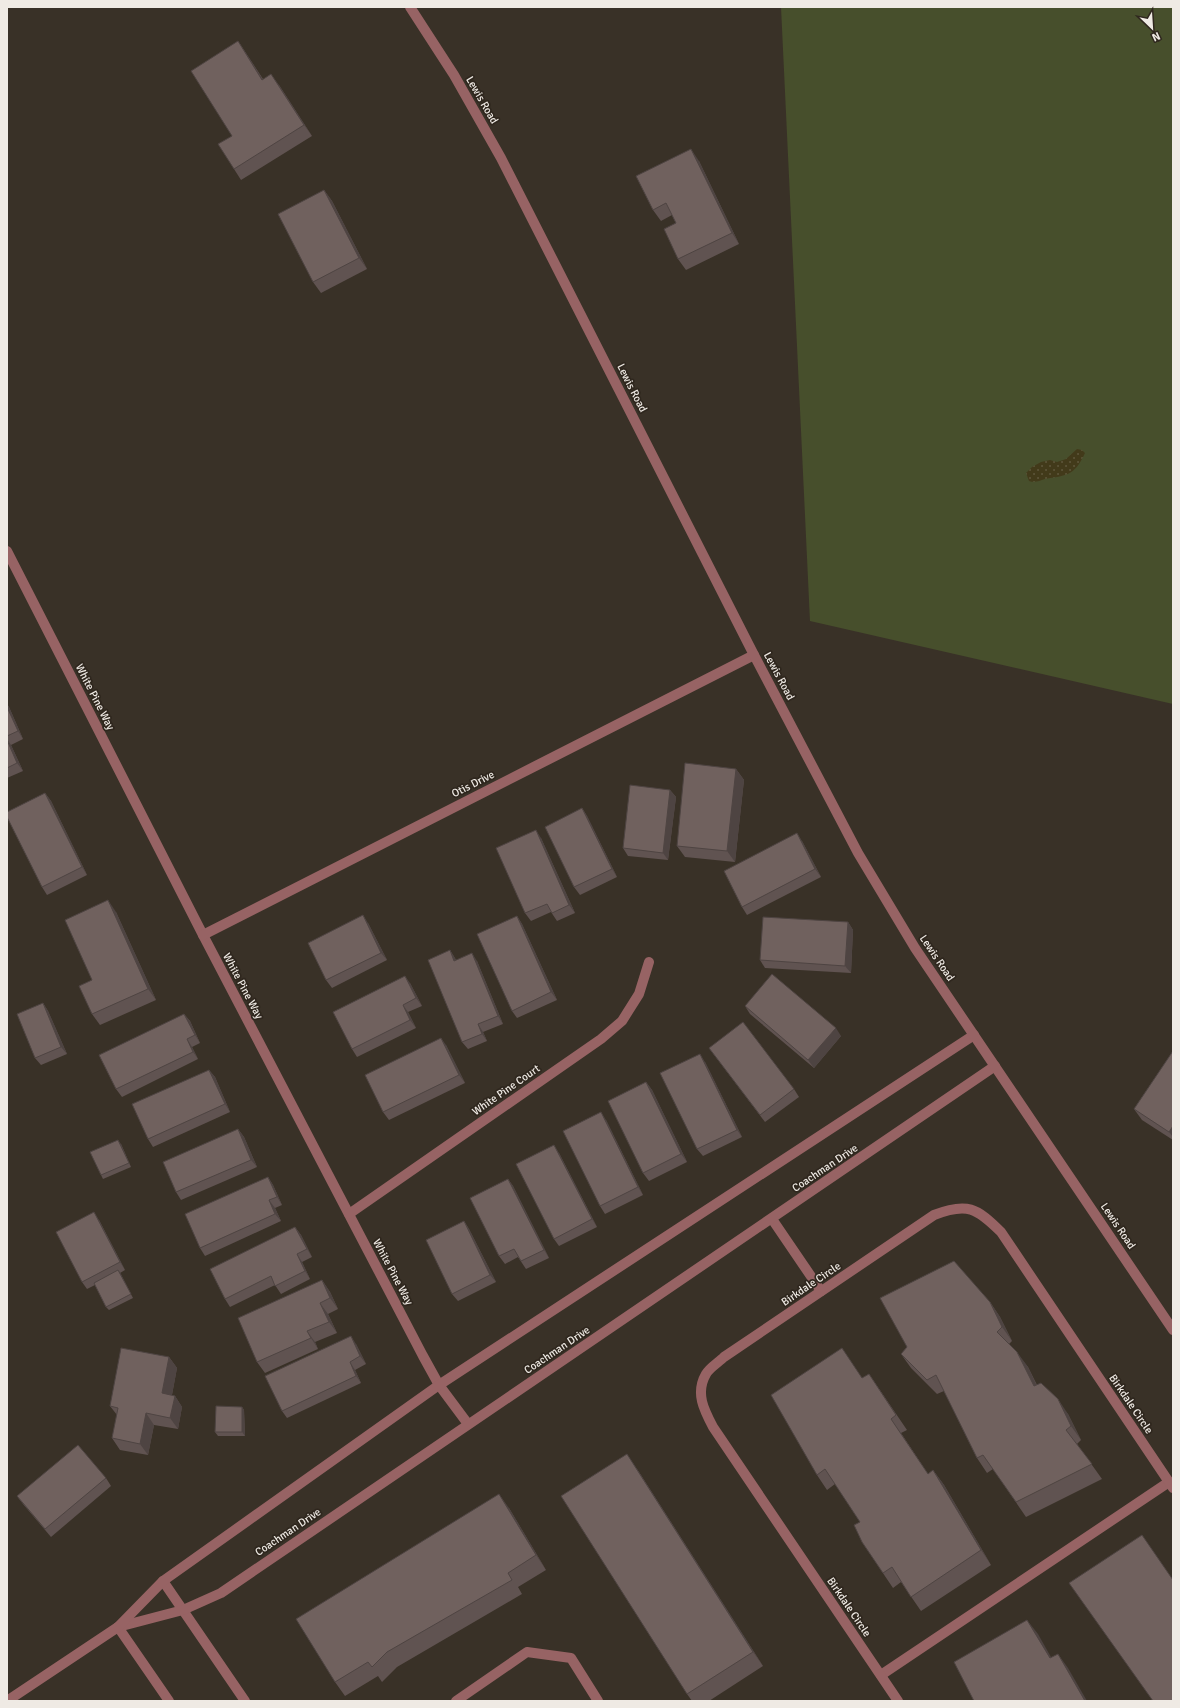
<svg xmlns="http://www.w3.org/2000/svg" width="1180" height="1708" viewBox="0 0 1180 1708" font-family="Signika,sans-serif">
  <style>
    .green { fill: #474f2c }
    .sand { fill: url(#sand-dots) }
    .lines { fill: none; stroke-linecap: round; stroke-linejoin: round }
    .service { stroke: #976364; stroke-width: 10 }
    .minor { stroke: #976364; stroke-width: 10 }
    .tertiary { stroke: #976364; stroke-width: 10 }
    .wall { fill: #605351 }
    .shaded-wall { fill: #4e4442 }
    .building { fill: #70615e; stroke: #4e4442 }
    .labels { text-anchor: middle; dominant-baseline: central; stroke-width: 3.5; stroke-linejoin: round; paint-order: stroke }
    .street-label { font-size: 11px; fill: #efeae4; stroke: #2f271e }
  </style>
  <defs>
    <pattern id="sand-dots" width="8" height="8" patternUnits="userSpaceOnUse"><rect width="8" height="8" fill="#423a1a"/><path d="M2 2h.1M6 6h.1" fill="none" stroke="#5e573b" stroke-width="1.8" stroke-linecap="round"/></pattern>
  </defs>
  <rect width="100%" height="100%" fill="#393127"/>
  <path class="green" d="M781,7H1173V704L810,621Z"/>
  <path class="sand" d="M1077,449L1082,450L1085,453C1074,477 1066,475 1045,479C1039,481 1035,483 1029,481L1026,473L1032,467L1041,462L1050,460L1057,462L1066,459Z"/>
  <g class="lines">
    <g class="service">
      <path d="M772,1219L821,1291"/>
      <path d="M881,1675L1169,1482"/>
    </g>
    <g class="minor">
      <path d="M7,551L203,935L423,1356L439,1385L468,1424"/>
      <path d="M203,935L754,655"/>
      <path d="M349,1214L601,1039L622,1021L639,994L649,962"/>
      <path d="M163,1581L245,1701"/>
      <path d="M118,1627L183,1610L221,1593L995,1066"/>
      <path d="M118,1627L169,1701"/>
      <path d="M7,1701L118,1627L163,1581L439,1385L974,1035"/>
      <path d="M456,1701L527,1652L571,1658L598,1701"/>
      <path d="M898,1701L713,1427C704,1410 695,1393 706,1374C709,1368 719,1362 724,1357L934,1215C967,1202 977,1208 1001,1232L1173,1488"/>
    </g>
    <path class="tertiary" d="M410,7L454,75L501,158L754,655L858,853L915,948L1173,1330"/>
  </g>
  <g class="wall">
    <path d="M238,41L263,79L279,85L312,136L241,180L234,169L232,136Z"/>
    <path d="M699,161L739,244L686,270L678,259L676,223L672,215L661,221L653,210Z"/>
    <path d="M324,190L332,201L367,269L321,293L313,282Z"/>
    <path d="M7,704L9,707L23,739L11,745L23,771L7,778Z"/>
    <path d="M736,769L744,780L735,862L685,857L677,846Z"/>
    <path d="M670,790L676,797L668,860L628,856L623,848Z"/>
    <path d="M45,793L51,801L87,875L47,895L42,887Z"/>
    <path d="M582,808L587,816L617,877L580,895L574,887Z"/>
    <path d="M541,838L575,913L557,921L551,912L531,921L525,913Z"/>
    <path d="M802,841L821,877L747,915L742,907Z"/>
    <path d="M116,912L156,1000L100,1025L92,1014V980Z"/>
    <path d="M517,916L522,924L557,1000L517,1018L512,1011Z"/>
    <path d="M848,922L853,930L851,973L765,968L760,960Z"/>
    <path d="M368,923L387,960L332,988L326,980Z"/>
    <path d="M450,950L456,960L477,961L503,1024L483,1032L487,1041L468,1049L462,1042Z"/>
    <path d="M410,983L422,1006L408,1012L416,1028L357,1057L352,1049Z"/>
    <path d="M43,1003L48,1011L67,1054L41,1065L35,1058Z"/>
    <path d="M745,1006L841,1036L814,1068L750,1014Z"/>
    <path d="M184,1014L190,1021L200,1043L192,1047L198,1059L122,1097L116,1089Z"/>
    <path d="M446,1045L465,1083L389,1120L383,1112Z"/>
    <path d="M709,1048L794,1089L799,1097L765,1122Z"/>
    <path d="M1173,1051V1140L1142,1120L1134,1109Z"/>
    <path d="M705,1062L742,1137L703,1156L697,1149Z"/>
    <path d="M209,1070L215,1077L230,1112L153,1147L148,1139Z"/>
    <path d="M646,1082L652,1090L687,1162L649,1181L643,1173Z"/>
    <path d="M606,1120L643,1195L605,1214L600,1206Z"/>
    <path d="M238,1129L244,1137L257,1167L181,1200L176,1192Z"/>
    <path d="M121,1144L131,1167L103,1179L101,1175Z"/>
    <path d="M559,1153L597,1227L559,1246L554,1239Z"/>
    <path d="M268,1177L273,1185L282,1205L275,1208L281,1221L205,1256L200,1248Z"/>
    <path d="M508,1179L513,1186L549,1258L526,1269L518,1257L505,1264L499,1256Z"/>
    <path d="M99,1220L125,1270L120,1273L133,1298L109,1310L106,1307L95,1285L87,1289L82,1282Z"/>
    <path d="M464,1221L469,1229L496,1282L458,1301L452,1294Z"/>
    <path d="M295,1227L301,1235L312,1257L302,1262L310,1279L281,1294L275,1285L230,1307L225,1299Z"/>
    <path d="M322,1280L330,1292L338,1309L328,1314L337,1333L315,1342L318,1349L265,1373L257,1362Z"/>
    <path d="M990,1302L1000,1317L1012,1341L1009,1344L1028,1367L1037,1385L1068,1414L1081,1440L1077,1444L1102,1479L1026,1517L993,1469L987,1473L977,1458L944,1391L937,1394L911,1368L901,1354L907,1347Z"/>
    <path d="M356,1344L366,1364L355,1370L361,1383L287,1418L282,1411Z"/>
    <path d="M169,1357L177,1368L172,1395L175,1396L182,1407L178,1429L154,1425L148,1455L120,1450L112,1438L117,1415L110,1406Z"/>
    <path d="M869,1374L907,1430L901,1433L928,1474L933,1470L944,1485L991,1565L921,1611L901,1582L893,1588L862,1542L860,1522L835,1484L827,1490L817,1475L863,1378Z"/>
    <path d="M242,1407L244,1410L245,1436H218L215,1432Z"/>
    <path d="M637,1469L763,1666L709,1701H692L687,1694Z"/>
    <path d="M106,1478L111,1486L51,1537L23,1504L17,1496Z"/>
    <path d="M509,1508L546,1570L518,1587L522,1594L397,1667L382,1682L378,1676L345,1696L335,1682Z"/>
  </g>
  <g class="shaded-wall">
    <path d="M238,41L246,53L270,91L262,80Z"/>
    <path d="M271,74L279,85L312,136L304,125Z"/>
    <path d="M691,149L699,161L739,244L732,233Z"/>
    <path d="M324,190L332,201L367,269L359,258Z"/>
    <path d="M7,704L9,707L23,739L18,731L7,707Z"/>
    <path d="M7,739L11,745L23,771L17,763Z"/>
    <path d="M736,769L744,780L735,862L727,851Z"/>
    <path d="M670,790L676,797L668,860L663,853Z"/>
    <path d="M45,793L51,801L87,875L82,867Z"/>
    <path d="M582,808L587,816L617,877L612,869Z"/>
    <path d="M536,830L541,838L575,913L569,905Z"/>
    <path d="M797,833L802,841L821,877L815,869Z"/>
    <path d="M108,900L116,912L156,1000L148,989Z"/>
    <path d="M363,915L368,923L387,960L381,953Z"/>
    <path d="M517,916L522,924L557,1000L551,992Z"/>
    <path d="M848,922L853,930L851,973L845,966Z"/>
    <path d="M450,950L455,958L460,968L454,961Z"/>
    <path d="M472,953L477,961L503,1024L498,1016Z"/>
    <path d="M405,976L410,983L422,1006L416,998Z"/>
    <path d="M43,1003L48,1011L67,1054L61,1047Z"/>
    <path d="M403,1005L408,1012L416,1028L410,1020Z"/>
    <path d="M184,1014L190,1021L200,1043L195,1035Z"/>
    <path d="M478,1024L483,1032L487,1041L482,1034Z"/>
    <path d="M836,1028L841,1036L814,1068L808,1060Z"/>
    <path d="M441,1038L446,1045L465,1083L459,1075Z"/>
    <path d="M187,1039L192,1047L198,1059L193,1052Z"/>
    <path d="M700,1054L705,1062L742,1137L737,1130Z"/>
    <path d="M209,1070L215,1077L230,1112L225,1104Z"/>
    <path d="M646,1082L652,1090L687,1162L681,1154Z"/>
    <path d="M601,1112L606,1120L643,1195L638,1187Z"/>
    <path d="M1173,1126V1137L1169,1132Z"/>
    <path d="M238,1129L244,1137L257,1167L251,1160Z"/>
    <path d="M118,1140L121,1144L131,1167L129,1163Z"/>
    <path d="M554,1145L559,1153L597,1227L592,1219Z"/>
    <path d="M268,1177L273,1185L282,1205L277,1197Z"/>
    <path d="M508,1179L513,1186L549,1258L544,1250Z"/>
    <path d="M269,1200L275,1208L281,1221L275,1214Z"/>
    <path d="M94,1212L99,1220L125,1270L120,1262Z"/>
    <path d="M464,1221L469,1229L496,1282L490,1275Z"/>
    <path d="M295,1227L301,1235L312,1257L307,1249Z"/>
    <path d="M297,1254L302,1262L310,1279L305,1271Z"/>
    <path d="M118,1270L121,1274L133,1298L131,1294Z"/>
    <path d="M322,1280L330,1292L338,1309L330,1298Z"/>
    <path d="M990,1302L1000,1317L1012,1341L1002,1327Z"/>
    <path d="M320,1303L328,1314L337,1333L329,1322Z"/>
    <path d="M307,1331L315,1342L318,1349L311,1338Z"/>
    <path d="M351,1336L356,1344L366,1364L360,1356Z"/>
    <path d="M1017,1352L1028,1367L1044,1401L1034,1386Z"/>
    <path d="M169,1357L177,1368L170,1405L162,1393Z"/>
    <path d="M350,1362L355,1370L361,1383L356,1376Z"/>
    <path d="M175,1396L182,1407L178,1429L170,1418Z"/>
    <path d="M1058,1399L1068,1414L1081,1440L1071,1426Z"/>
    <path d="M242,1407L244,1410L245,1436L242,1432Z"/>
    <path d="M146,1413L154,1425L148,1455L140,1444Z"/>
    <path d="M627,1454L637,1469L763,1666L753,1652Z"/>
    <path d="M933,1470L944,1485L991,1565L981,1550Z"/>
    <path d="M499,1494L509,1508L546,1570L536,1555Z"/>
    <path d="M1027,1620L1038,1634L1060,1673L1050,1658Z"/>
    <path d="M1058,1654L1068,1668L1087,1701H1085Z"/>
  </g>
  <g class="building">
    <path d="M238,41L262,80L271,74L304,125L234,169L218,144L232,136L191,71Z"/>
    <path d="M691,149L732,233L678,259L664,229L676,223L666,203L653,210L636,176Z"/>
    <path d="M324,190L359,258L313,282L278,214Z"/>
    <path d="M7,707L18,731L7,736Z"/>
    <path d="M7,740L17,763L7,768Z"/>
    <path d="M685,763L736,769L727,851L677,846Z"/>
    <path d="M630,785L670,790L663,853L623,848Z"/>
    <path d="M45,793L82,867L42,887L7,817V812Z"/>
    <path d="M582,808L612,869L574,887L545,827Z"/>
    <path d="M536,830L569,905L552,913L547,904L525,913L496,848Z"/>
    <path d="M797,833L815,869L742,907L724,871Z"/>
    <path d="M108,900L148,989L92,1014L79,986L92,980L65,920Z"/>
    <path d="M363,915L381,953L326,980L308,943Z"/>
    <path d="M517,916L551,992L512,1011L477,934Z"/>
    <path d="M763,917L848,922L845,966L760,960Z"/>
    <path d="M450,950L454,961L472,953L498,1016L478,1024L482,1034L462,1042L428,960Z"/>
    <path d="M772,974L836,1028L808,1060L745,1006Z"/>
    <path d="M405,976L416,998L403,1005L410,1020L352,1049L333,1012Z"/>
    <path d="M43,1003L61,1047L35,1058L17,1014Z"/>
    <path d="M184,1014L195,1035L187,1039L193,1052L116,1089L99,1055Z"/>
    <path d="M743,1022L794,1089L760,1115L709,1048Z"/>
    <path d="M441,1038L459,1075L383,1112L365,1075Z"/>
    <path d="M1173,1051V1126L1169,1132L1134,1109Z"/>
    <path d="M700,1054L737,1130L697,1149L660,1073Z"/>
    <path d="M209,1070L225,1104L148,1139L132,1104Z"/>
    <path d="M646,1082L681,1154L643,1173L608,1101Z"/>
    <path d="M601,1112L638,1187L600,1206L563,1131Z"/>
    <path d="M238,1129L251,1160L176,1192L163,1162Z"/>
    <path d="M118,1140L129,1163L101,1175L90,1152Z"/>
    <path d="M554,1145L592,1219L554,1239L516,1164Z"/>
    <path d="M268,1177L277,1197L269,1200L275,1214L200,1248L185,1214Z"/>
    <path d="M508,1179L544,1250L521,1261L514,1249L499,1256L470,1198Z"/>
    <path d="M94,1212L120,1262L82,1282L56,1232Z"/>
    <path d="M464,1221L490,1275L452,1294L426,1240Z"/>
    <path d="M295,1227L307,1249L297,1254L305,1271L275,1286L271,1276L225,1299L210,1269Z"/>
    <path d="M954,1261L990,1302L1002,1327L997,1332L1017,1352L1034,1386L1041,1383L1058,1399L1071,1426L1066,1430L1092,1464L1016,1502L983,1455L977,1458L936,1375L927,1380L901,1354L907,1347L880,1298Z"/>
    <path d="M118,1270L131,1294L106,1307L94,1283Z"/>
    <path d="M322,1280L330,1298L320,1303L329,1322L307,1331L311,1338L257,1362L238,1318Z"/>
    <path d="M351,1336L360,1356L350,1362L356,1376L282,1411L265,1376Z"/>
    <path d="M121,1348L169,1357L162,1393L175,1396L170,1418L146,1413L140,1444L112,1438L118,1408L110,1406Z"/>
    <path d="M842,1348L862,1378L869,1374L896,1415L891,1419L928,1474L933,1470L981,1550L911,1597L892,1567L883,1573L862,1542L854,1525L860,1522L825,1469L817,1475L771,1395Z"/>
    <path d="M216,1406L242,1407V1432H215Z"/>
    <path d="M78,1445L106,1478L45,1529L17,1496Z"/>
    <path d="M627,1454L753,1652L687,1694L561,1496Z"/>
    <path d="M499,1494L536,1555L508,1573L512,1580L387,1652L372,1667L368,1662L335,1682L296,1619Z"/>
    <path d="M1142,1535L1173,1580V1701H1153L1069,1583Z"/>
    <path d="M1027,1620L1050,1658L1058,1654L1085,1701H974L954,1662Z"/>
  </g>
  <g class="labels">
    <g class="street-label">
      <text transform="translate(482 100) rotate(60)">Lewis Road</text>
      <text transform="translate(632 388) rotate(63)">Lewis Road</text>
      <text transform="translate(779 676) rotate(62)">Lewis Road</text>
      <text transform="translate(95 697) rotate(63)">White Pine Way</text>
      <text transform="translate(473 784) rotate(-27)">Otis Drive</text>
      <text transform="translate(937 958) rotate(56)">Lewis Road</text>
      <text transform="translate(243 986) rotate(62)">White Pine Way</text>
      <text transform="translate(506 1090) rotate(-35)">White Pine Court</text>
      <text transform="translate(825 1168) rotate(-34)">Coachman Drive</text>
      <text transform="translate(1118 1226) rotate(56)">Lewis Road</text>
      <text transform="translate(393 1272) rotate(62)">White Pine Way</text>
      <text transform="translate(811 1284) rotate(-34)">Birkdale Circle</text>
      <text transform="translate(557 1350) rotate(-34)">Coachman Drive</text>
      <text transform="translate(1131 1404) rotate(56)">Birkdale Circle</text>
      <text transform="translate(288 1532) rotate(-34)">Coachman Drive</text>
      <text transform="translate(849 1607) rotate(56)">Birkdale Circle</text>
    </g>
  </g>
  <rect width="1180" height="1708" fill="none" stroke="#efeae4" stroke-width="16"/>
  <g transform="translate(1152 28) rotate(155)" stroke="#2f271e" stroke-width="3" paint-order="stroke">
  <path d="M0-3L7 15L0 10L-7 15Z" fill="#efeae4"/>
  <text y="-6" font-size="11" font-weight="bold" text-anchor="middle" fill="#efeae4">N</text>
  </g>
</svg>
